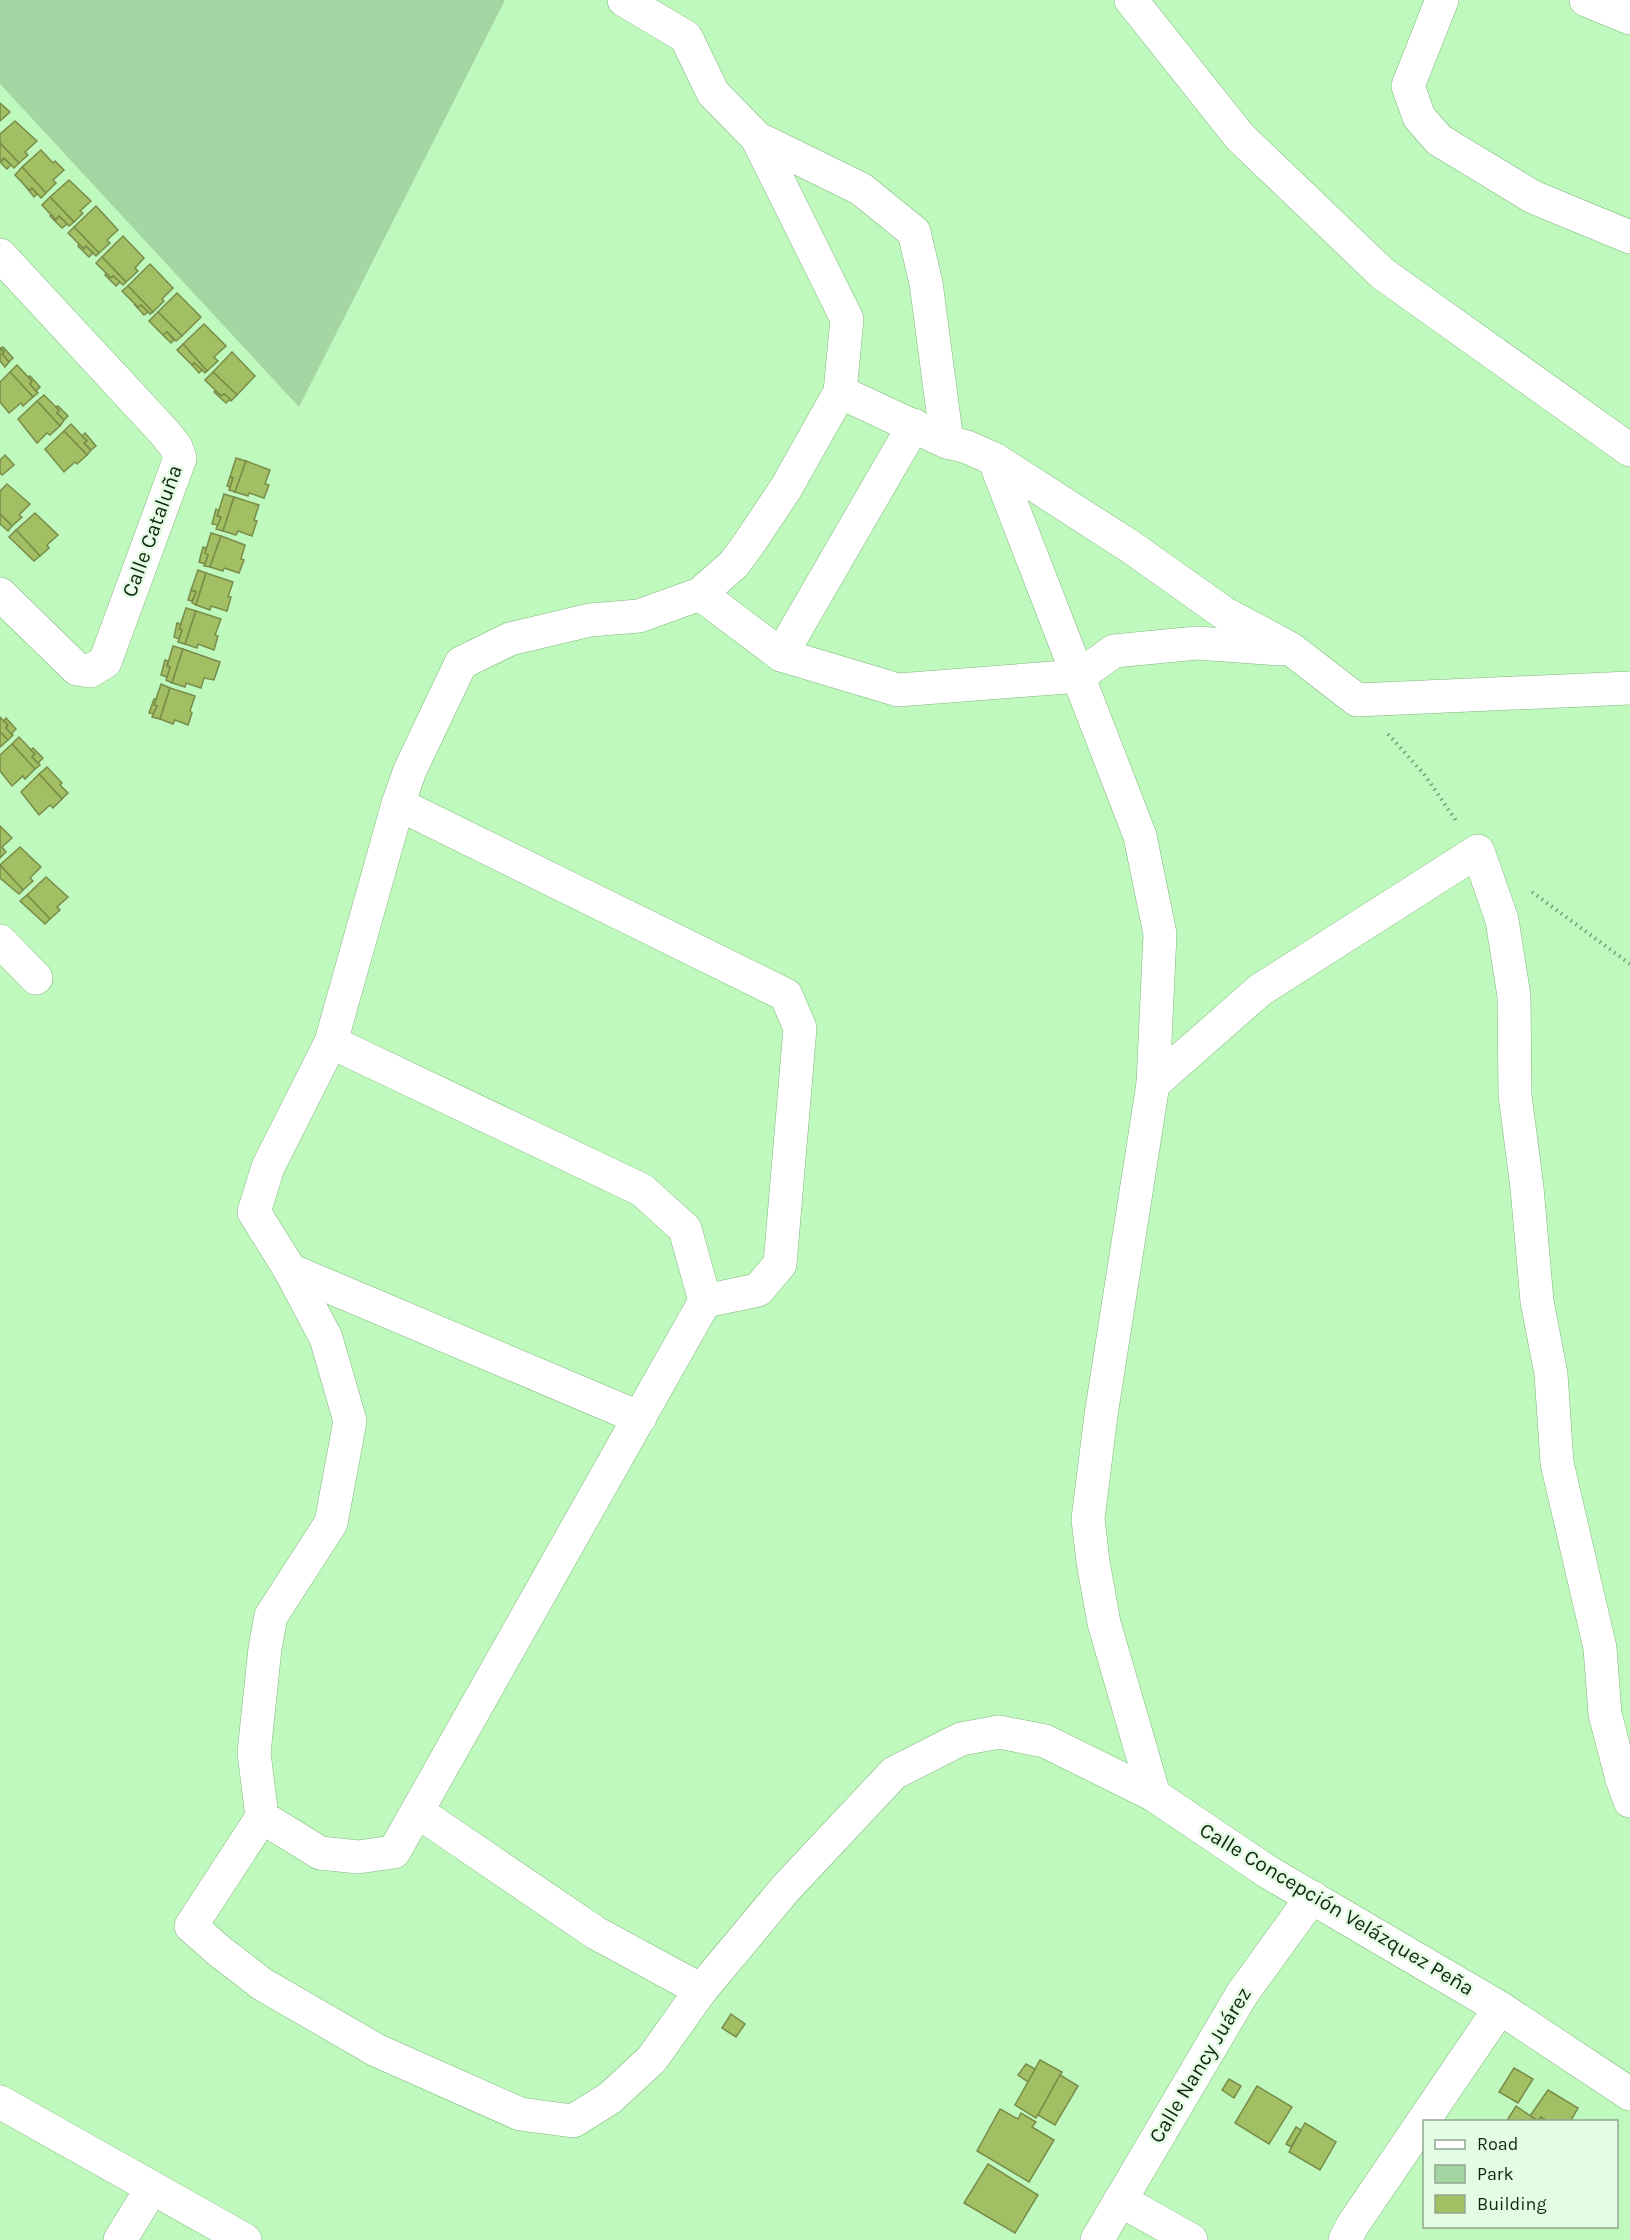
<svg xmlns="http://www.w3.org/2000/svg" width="1630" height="2240" viewBox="0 0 1630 2240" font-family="Karla,sans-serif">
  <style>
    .green { fill: #a4d5a2 }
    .building { fill: #a2bf63; stroke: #788d49; stroke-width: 1.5 }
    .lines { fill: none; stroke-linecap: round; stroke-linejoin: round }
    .minor-casing { stroke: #81b77f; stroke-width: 34 }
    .path { stroke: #759f73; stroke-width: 4; stroke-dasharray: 1.5 4.5; stroke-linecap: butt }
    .minor { stroke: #fff; stroke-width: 33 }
    .labels { text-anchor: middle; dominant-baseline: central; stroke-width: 5; stroke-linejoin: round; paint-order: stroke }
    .street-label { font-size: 21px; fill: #112711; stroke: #e5fce4 }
  </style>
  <rect width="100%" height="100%" fill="#c0f9bd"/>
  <path class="green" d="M0,0H505L299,407L0,84Z"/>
  <g class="building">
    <path d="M0,103L10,112L0,121Z"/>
    <path d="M15,121L37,141L25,152L28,155L19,163L0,143V134Z"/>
    <path d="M0,143L19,163L14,168L4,158L2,161L0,159Z"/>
    <path d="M41,150L53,163L55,161L64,170L53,180L56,183L46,193L22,167Z"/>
    <path d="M4,158L11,165L7,169L0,162V159L2,161Z"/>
    <path d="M22,167L46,193L41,198L32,188L30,191L15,175Z"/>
    <path d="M69,180L91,201L80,211L83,213L74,222L50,197Z"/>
    <path d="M26,187L30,191L32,188L37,194L34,197Z"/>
    <path d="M50,197L74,222L69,226L59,216L56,220L42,205Z"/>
    <path d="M96,206L118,230L107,240L110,243L99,253L74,227Z"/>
    <path d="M52,215L56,220L59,216L67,224L62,228L50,216Z"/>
    <path d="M74,227L99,253L96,256L86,246L84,249L68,233Z"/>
    <path d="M123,236L144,258L135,268L138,271L126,282L102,257Z"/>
    <path d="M79,244L84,249L86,246L93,253L89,257L78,246Z"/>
    <path d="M102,257L126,282L123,285L113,276L111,278L96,263Z"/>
    <path d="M150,264L173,288L162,299L164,301L153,312L128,286Z"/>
    <path d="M106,273L111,278L113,276L120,282L116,286L105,275Z"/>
    <path d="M128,286L153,312L150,314L141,305L138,307L122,291Z"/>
    <path d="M177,293L201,317L182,336L158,312Z"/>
    <path d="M134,304L138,307L141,305L148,312L144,315Z"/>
    <path d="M158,312L182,336L176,341L167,332L163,335L149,321Z"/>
    <path d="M204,324L226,346L214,357L218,361L207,371L183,344Z"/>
    <path d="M167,332L174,340L171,343L163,335Z"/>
    <path d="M183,344L207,371L205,373L194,363L192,365L177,350Z"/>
    <path d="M3,347L13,358L9,362L2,354L4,352L1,348Z"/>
    <path d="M0,348L4,352L2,354L9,362L5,367L0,361Z"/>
    <path d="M232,352L255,376L237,395L213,372Z"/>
    <path d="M194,363L202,370L199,373L192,365Z"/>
    <path d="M17,365L32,381L30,384L38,393L33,397L10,372Z"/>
    <path d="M10,372L33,397L23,406L21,403L9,413L0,402V382Z"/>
    <path d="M213,372L237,395L231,401L224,394L221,396L205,380Z"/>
    <path d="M30,376L40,387L36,391L30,384L32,381L28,377Z"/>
    <path d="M216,391L221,396L224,394L230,399L226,403L214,392Z"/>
    <path d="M44,395L59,410L57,413L64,420L60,426L37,401Z"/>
    <path d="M37,401L60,426L50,435L47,433L37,443L18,419Z"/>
    <path d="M58,406L68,416L64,420L57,413L59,410L56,407Z"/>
    <path d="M71,424L87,441L84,443L91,450L87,455L64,431Z"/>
    <path d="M64,431L87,455L77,464L75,462L64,472L45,449Z"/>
    <path d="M85,433L96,446L91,450L84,443L87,441L82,436Z"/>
    <path d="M5,455L14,465L2,475L0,473V460Z"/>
    <path d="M236,458L246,461L235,492L229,490L233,478L230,477Z"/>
    <path d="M246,461L270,470L265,484L269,485L264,498L249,493L248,496L235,492Z"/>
    <path d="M230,477L233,478L230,487L227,486Z"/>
    <path d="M7,484L30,504L19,515L22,517L12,526L0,514V491Z"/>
    <path d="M224,494L234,497L223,531L216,529L221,517L217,516Z"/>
    <path d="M234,497L259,505L254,520L257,521L252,536L238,531L236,535L223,531Z"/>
    <path d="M216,509L219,511L217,516L221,517L218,525L212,524Z"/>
    <path d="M35,513L58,535L47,545L49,548L40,556L16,530Z"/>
    <path d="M0,514L12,526L8,531L0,524Z"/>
    <path d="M16,530L40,556L34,561L9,537Z"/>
    <path d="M211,533L221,536L210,567L204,566L208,555L205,553Z"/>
    <path d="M221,536L245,545L241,559L244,560L239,573L224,568L223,571L210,567Z"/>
    <path d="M203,547L206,548L205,553L208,555L205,564L199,562Z"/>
    <path d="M198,570L206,573L196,605L192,603L196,592L191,590Z"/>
    <path d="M206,573L233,582L228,597H231L227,611L211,606L210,610L196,605Z"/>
    <path d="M191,590L196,592L192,601L188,600Z"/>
    <path d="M186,608L196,611L185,644L178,642L182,630L179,629Z"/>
    <path d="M196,611L221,619L215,635L218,636L214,650L198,644L197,648L185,644Z"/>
    <path d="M177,623L181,624L179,629L182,630L179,639L174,637Z"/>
    <path d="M173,646L183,649L172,683L166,680L170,667L167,666Z"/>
    <path d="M183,649L220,662L214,680L204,678L201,688L186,683L185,687L172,683Z"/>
    <path d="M165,660L168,661L167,666L170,667L167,677L161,675Z"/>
    <path d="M161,684L170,688L160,719L152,717L157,706L154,705Z"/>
    <path d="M170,688L195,696L190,711L192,713L188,725L175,720L173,724L160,719Z"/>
    <path d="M154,699H156L154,705L157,706L153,714L149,713Z"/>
    <path d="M0,717L8,725L6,728L13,735L8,740L0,732Z"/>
    <path d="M6,718L16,729L11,734L6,728L8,725L4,721Z"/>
    <path d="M0,732L8,740L0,747Z"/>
    <path d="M19,737L35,754L32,757L40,765L35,769L12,744Z"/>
    <path d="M12,744L35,769L25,779L23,776L12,786L0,771V755Z"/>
    <path d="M33,748L43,758L38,763L32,757L35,754L31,750Z"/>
    <path d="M47,767L62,783L60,785L68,793L62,799L39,774Z"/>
    <path d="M39,774L62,799L53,808L50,805L39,815L21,792Z"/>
    <path d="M0,826L12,838L2,847L6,852L0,858Z"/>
    <path d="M20,847L41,867L30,878L33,881L23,890L0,865Z"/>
    <path d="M0,865L23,890L19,894L0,878Z"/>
    <path d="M46,877L68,897L57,907L60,910L50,919L27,895Z"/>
    <path d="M27,895L50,919L45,924L20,901Z"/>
    <path d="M731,2014L745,2024L736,2037L722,2028Z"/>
    <path d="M1040,2060L1062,2072L1036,2118L1015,2105Z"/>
    <path d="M1026,2064L1035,2069L1028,2082L1018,2075Z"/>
    <path d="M1514,2068L1533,2079L1518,2103L1499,2092Z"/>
    <path d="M1060,2075L1078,2086L1055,2125L1038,2115Z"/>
    <path d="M1229,2079L1241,2086L1234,2098L1222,2090Z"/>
    <path d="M1257,2086L1292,2107L1269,2144L1235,2123Z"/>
    <path d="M1548,2090L1578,2108L1570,2122H1548L1541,2117L1538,2121L1530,2116Z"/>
    <path d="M1516,2106L1538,2121L1541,2117L1548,2122H1506Z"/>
    <path d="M1000,2109L1018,2119L1021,2113L1036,2122L1032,2127L1054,2140L1029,2182L977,2151Z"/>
    <path d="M1305,2123L1336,2142L1320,2170L1289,2152Z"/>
    <path d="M1296,2127L1301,2130L1291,2147L1286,2144Z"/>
    <path d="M988,2164L1038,2195L1015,2233L964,2203Z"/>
  </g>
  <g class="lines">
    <defs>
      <g id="minor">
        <path d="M624,0L686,37L713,93L757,138L861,189L914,232L926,283L947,442"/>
        <path d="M1131,0L1240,137L1383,274L1630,450"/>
        <path d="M1442,0L1408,86L1419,117L1439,140L1533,197L1630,237"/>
        <path d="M1586,0L1630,18"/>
        <path d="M757,138L847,319L840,392"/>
        <path d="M0,255L165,433L176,447L180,458L105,662L90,671L77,669L0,594"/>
        <path d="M994,459L1140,836L1160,934L1153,1084L1101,1415L1088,1519L1093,1562L1104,1623L1154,1795"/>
        <path d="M700,594L781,655L898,690L1079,676L1114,651L1197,643L1280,649"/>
        <path d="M781,655L914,425"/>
        <path d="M398,804L786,995L800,1028L780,1264L758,1290L705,1301"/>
        <path d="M0,941L36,978"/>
        <path d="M331,1042L642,1190L685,1229L705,1301L394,1852L358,1857L320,1853L262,1817L254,1753L265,1648L271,1616L331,1523L350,1421L326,1338L290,1270L254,1212L268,1167L331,1042L398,804L410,770L461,663L510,639L590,620L639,616L700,594L734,564L750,542L786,488L840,392L947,442L967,447L994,459L1131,547L1224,613L1291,649L1357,700L1630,688"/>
        <path d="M1153,1084L1260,990L1478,851L1502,920L1514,996L1515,1095L1527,1188L1537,1301L1551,1374L1557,1463L1600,1648L1605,1714L1622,1779L1630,1801"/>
        <path d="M290,1270L640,1418"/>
        <path d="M418,1812L596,1933L701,1990L786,1888L894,1773L961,1739L999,1732L1045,1741L1154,1795L1268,1872L1500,2008L1630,2094"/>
        <path d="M262,1817L191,1926L218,1950L262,1984L376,2050L520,2114L573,2121L610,2098L652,2059L701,1990"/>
        <path d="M0,2102L245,2240"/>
        <path d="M1120,2200L1191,2240"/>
        <path d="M120,2240L152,2188"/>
        <path d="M1097,2240L1242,1994L1312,1897"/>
        <path d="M1345,2240L1352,2226L1500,2008"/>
      </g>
    </defs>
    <use href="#minor" class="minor-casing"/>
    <g class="path">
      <path d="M1388,734L1424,774L1457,822"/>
      <path d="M1532,892L1630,964"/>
    </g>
    <use href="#minor" class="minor"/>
  </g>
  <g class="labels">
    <g class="street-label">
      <text transform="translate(152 531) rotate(-70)">Calle Cataluña</text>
      <text transform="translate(1337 1909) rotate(31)">Calle Concepción Velázquez Peña</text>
      <text transform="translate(1200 2065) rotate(-59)">Calle Nancy Juárez</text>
    </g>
  </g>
  <rect x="1423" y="2120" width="195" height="108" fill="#e5fce4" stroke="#90a790" stroke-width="1.5"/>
  <rect x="1435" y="2140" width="30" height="9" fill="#ffffff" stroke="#90a790" stroke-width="1.5"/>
  <text x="1477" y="2150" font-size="18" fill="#112711">Road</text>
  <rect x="1435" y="2165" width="30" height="18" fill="#a4d5a2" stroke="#90a790" stroke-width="1.5"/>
  <text x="1477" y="2180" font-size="18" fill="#112711">Park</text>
  <rect x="1435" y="2195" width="30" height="18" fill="#a2bf63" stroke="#90a790" stroke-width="1.5"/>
  <text x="1477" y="2210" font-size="18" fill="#112711">Building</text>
</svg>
